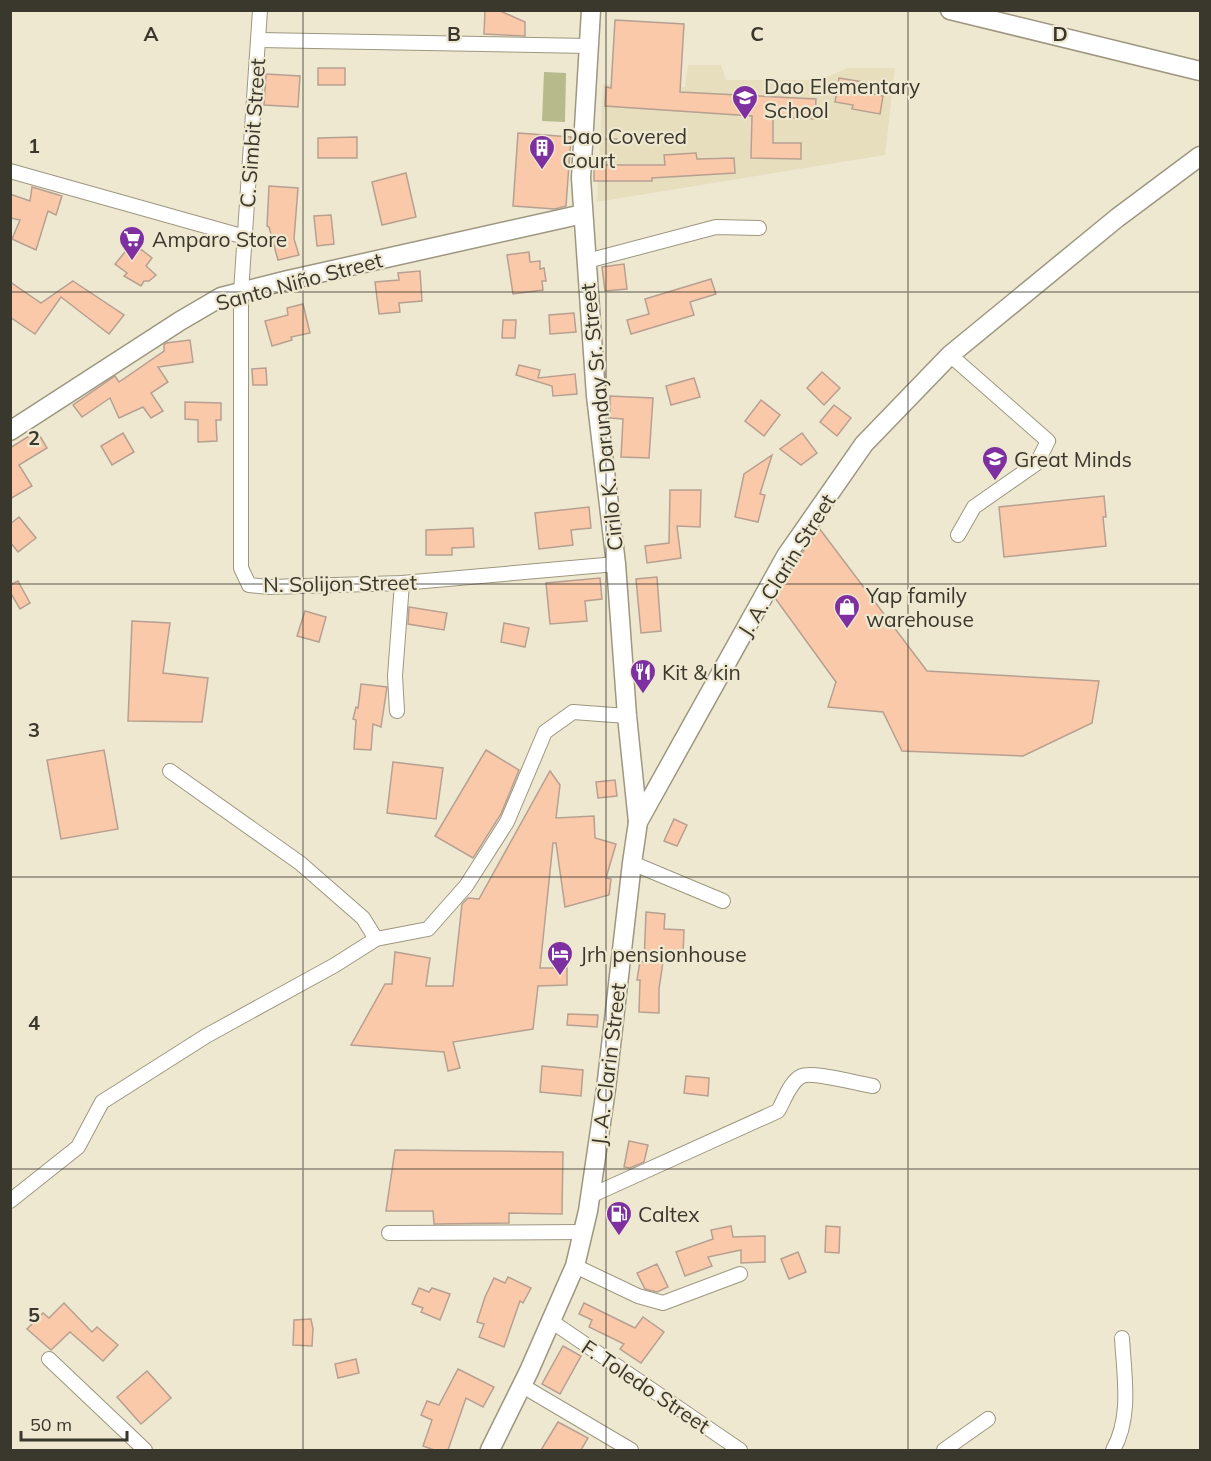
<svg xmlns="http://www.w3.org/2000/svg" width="1211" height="1461" viewBox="0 0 1211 1461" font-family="Mulish,sans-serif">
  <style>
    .built { fill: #e7debe }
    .green { fill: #b7ba8b }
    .building { fill: #f9c9a9; stroke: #b7a092; stroke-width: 1.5 }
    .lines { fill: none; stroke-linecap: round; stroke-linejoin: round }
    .minor-casing { stroke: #9d9780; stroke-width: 16 }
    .major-casing { stroke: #9d9780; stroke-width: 21 }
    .path { stroke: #b8b39f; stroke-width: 2; stroke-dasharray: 4.5 3; stroke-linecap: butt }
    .minor { stroke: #fff; stroke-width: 14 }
    .major { stroke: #fff; stroke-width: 18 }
    .grid { fill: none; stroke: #3a372d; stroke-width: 1.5; stroke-opacity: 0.55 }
    .labels { text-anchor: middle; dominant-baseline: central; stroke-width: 4.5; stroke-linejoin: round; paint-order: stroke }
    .poi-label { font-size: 21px; fill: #3a372d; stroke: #efe8d0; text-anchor: start }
    .street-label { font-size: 21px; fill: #3a372d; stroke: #efe8d0 }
    .grid-label { font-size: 20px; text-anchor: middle; font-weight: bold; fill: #3a372d; stroke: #efe8d0; stroke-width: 4.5; stroke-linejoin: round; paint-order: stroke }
  </style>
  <rect width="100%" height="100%" fill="#efe8d0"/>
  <path class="built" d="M688,65H721L726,80H820L848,68H895L885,155L597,202L603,84L685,87Z"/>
  <path class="green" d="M544,72L566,73L565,122L542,121Z"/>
  <g class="building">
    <path d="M485,10H498L525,22V36L484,34Z"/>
    <path d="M615,20L684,24L680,92L816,99L815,119L773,117V143H801V159L751,158L752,116L605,106L606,87L611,88Z"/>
    <rect x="318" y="68" width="27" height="17"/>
    <path d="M266,74L300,76L298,107L264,105Z"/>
    <path d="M839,78L870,83L868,93L883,96L880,114L852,109L853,105L835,102Z"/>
    <path d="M518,133L571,137L566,206L555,209L513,206Z"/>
    <path d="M357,137V158H318V138Z"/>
    <path d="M696,153L697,159L734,158L735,173L652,178V181H594V165H665L664,155Z"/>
    <path d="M406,173L416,217L382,225L372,182Z"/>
    <path d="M269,186L298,188L294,239L299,255L278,260L269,227L267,226Z"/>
    <path d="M32,187L62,196L56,215L48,211L36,250L12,239L20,220L10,218V194L30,201Z"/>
    <path d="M331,215L334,244L317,246L314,216Z"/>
    <path d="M142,250L152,258L146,266L156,275L149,281H144L141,286L124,276L127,273L115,264L125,252Z"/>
    <path d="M529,252L530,262L540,261V269L544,268L546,281H542L543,290L513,294L507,255Z"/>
    <path d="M624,264L627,289L605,291L602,267Z"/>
    <path d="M420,271L422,301L399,303L400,312L379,314L375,282L399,280L398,273Z"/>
    <path d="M711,279L716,294L690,302L694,315L631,334L627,320L649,314L645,299Z"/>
    <path d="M73,281L124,315L109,334L61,297L35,334L10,317V282L41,303Z"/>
    <path d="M303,304L310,333L291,337L292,340L272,346L265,321L288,315L287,308Z"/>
    <path d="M574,313L576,332L550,334L549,315Z"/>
    <path d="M503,320H516L515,338H502Z"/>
    <path d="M190,340L193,362L158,367L168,382L151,393L163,411L151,418L143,407L119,418L110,398L82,417L73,405L115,376L119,382L164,351V345L166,343Z"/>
    <path d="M519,365L540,370L538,378L575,374L577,394L553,396L552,386L516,375Z"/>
    <path d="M266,368L267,385H253L252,369Z"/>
    <path d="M822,372L840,388L824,405L807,388Z"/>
    <path d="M694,378L700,397L671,405L666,386Z"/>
    <path d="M610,396L653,398L649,458L621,457L623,419L610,418Z"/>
    <path d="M761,400L780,415L764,436L745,421Z"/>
    <path d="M185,402L221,403V420H216L217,441L198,442V420L185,419Z"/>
    <path d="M834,405L851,418L837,436L820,422Z"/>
    <path d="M37,431L47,448L19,465L32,486L10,499V448Z"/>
    <path d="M123,433L134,452L112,465L101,446Z"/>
    <path d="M802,433L817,453L801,465L780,449Z"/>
    <path d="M772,455L760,494L765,495L758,522L735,517L744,474Z"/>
    <path d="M670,490H701L700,527L677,526L681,558L647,563L645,546L669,543Z"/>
    <path d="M1104,496L1106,517H1103L1106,546L1004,557L999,507Z"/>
    <path d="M589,507L591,528L571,530L573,545L539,549L535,513Z"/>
    <path d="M19,517L36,538L18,552L10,542V524Z"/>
    <path d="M473,528L474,547L452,548V555H426V530Z"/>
    <path d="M819,528L927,671L1099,681L1092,723L1023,756L902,751L883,712L828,707L836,682L775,598L796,562Z"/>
    <path d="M657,577L661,631L641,633L636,579Z"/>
    <path d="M600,578L602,599L585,601L587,621L550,624L546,583Z"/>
    <path d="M18,581L30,603L20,609L10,592V585Z"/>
    <path d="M409,607L447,613L444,630L408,624Z"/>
    <path d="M305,611L326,617L319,642L297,636Z"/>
    <path d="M132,621L170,623L163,673L208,678L202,722L128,721Z"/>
    <path d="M504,623L529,628L525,647L501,642Z"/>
    <path d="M361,684L387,687L381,727L373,724L371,750L354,749L356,720L353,719L356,707L358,708Z"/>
    <path d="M104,750L118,829L61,839L47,760Z"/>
    <path d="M486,750L519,770L501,814L473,858L435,836Z"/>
    <path d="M393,762L443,768L436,819L387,813Z"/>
    <path d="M550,771L560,785L556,818L594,816L595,838L616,844L606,878L611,879L609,895L565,907L556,843H553L540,968H567V985L538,986L533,1029L453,1042L460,1068L448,1071L444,1052L351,1045L385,984H392L395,952L430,958L426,986H453L462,904L468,898L479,899Z"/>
    <path d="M615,780L617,796L598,798L596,782Z"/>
    <path d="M674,819L687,825L677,846L664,841Z"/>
    <path d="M646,912L665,914L664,929L684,930L683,956L664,955L659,989V1013L639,1012L640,980H637L640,961L644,962Z"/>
    <path d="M568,1014L598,1015L597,1027L567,1025Z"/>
    <path d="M542,1066L583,1070L581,1096L540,1092Z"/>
    <path d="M686,1076L709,1078L708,1096L684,1093Z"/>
    <path d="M629,1141L648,1145L644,1162L630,1168L624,1167Z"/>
    <path d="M395,1150L563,1152L562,1214L509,1213V1223L434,1224L433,1211H386Z"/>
    <path d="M731,1226L733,1237L765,1236V1262L741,1263V1250L708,1257L712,1266L685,1276L676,1252L713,1239L711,1230Z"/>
    <path d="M826,1226L840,1227L839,1253L825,1252Z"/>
    <path d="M798,1252L806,1272L789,1279L781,1259Z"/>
    <path d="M657,1264L668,1287L657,1292L645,1289L637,1273Z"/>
    <path d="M508,1277L531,1288L523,1303L520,1301L504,1347L479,1337L484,1324L477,1322L485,1297L494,1278L505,1283Z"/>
    <path d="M419,1288L429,1292L432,1288L450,1294L440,1320L421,1312L423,1308L412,1304Z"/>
    <path d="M64,1303L92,1332L97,1327L118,1345L103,1361L70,1332L51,1350L27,1329L43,1313L49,1318Z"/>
    <path d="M584,1303L635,1328L643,1317L664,1332L641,1363L620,1349L624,1344L589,1327L592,1320L579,1314Z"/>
    <path d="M311,1319L313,1329L312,1346L293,1345L294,1320Z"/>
    <path d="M563,1346L581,1356L560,1394L542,1384Z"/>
    <path d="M356,1359L359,1373L338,1378L335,1364Z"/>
    <path d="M458,1369L494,1387L483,1407L466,1398L448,1450H434L423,1446L432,1420L421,1415L427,1401L439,1405Z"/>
    <path d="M147,1371L171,1398L141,1424L117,1397Z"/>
    <path d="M558,1422L588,1438L581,1450H541Z"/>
  </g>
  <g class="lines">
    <defs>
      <g id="minor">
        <path d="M260,10L241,292V568L249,585L269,587L402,583L616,564"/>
        <path d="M259,40L589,46"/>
        <path d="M10,171L245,237"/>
        <path d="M587,261L716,227L759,228"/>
        <path d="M950,355L1048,441L1037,463L974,507L958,535"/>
        <path d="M397,711L395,676L402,583"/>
        <path d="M170,771L300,863L363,918L376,939"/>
        <path d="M632,863L723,901"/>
        <path d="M590,1196L778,1111C784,1101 790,1081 802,1076C812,1071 859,1084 873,1086"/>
        <path d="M10,1201L78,1147L102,1102L206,1036L335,965L376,939L428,929L466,886L507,822L545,732L573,712L627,716"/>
        <path d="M389,1233L583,1232"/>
        <path d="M575,1266L638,1296L663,1303L740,1274"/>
        <path d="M551,1321L740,1450"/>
        <path d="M49,1359L145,1450"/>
        <path d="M521,1385L631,1450"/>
        <path d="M944,1450L988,1419"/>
        <path d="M1113,1450C1132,1417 1124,1375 1122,1338"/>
      </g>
      <g id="major">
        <path d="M591,10L581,178L596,396L616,564L627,716L638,822"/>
        <path d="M950,10L1200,71"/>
        <path d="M10,431L180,321L221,297L288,280L583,214"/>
        <path d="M490,1450L529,1371L575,1266L588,1211L606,1089L632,863L638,822L786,556L864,444L950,355L1117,218L1200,156"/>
      </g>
    </defs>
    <use href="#minor" class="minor-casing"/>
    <use href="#major" class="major-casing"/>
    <path class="path" d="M598,139L678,140"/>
    <use href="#minor" class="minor"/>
    <use href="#major" class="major"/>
  </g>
  <path class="grid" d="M303,10V1450M606,10V1450M908,10V1450M10,292H1200M10,584H1200M10,877H1200M10,1169H1200"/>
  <defs>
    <symbol id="school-pin" viewBox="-11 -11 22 30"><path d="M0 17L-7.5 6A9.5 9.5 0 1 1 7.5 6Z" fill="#7e30a0" stroke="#efe8d0"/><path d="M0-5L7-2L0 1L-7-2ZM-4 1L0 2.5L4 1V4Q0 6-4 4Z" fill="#fff"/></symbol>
    <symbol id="building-pin" viewBox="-11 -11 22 30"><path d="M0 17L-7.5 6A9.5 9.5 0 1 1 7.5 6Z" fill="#7e30a0" stroke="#efe8d0"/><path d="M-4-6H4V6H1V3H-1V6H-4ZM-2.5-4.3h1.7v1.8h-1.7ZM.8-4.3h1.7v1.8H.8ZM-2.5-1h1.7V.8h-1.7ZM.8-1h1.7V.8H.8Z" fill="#fff"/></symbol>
    <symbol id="supermarket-pin" viewBox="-11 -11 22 30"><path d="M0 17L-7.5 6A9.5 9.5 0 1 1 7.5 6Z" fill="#7e30a0" stroke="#efe8d0"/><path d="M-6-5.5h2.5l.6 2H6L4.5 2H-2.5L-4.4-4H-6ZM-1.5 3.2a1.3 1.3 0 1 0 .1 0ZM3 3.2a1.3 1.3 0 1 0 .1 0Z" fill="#fff"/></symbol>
    <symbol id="shop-pin" viewBox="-11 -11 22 30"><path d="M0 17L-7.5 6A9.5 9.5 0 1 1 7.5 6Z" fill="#7e30a0" stroke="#efe8d0"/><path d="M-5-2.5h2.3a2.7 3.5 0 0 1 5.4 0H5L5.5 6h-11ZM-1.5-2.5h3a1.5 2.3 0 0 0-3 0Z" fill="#fff"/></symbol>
    <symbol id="restaurant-pin" viewBox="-11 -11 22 30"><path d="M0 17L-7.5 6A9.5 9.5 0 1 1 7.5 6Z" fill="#7e30a0" stroke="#efe8d0"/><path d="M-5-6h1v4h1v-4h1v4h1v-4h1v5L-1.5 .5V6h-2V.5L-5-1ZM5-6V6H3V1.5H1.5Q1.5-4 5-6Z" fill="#fff"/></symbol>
    <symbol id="hotel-pin" viewBox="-11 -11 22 30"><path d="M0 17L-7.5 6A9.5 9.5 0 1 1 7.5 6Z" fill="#7e30a0" stroke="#efe8d0"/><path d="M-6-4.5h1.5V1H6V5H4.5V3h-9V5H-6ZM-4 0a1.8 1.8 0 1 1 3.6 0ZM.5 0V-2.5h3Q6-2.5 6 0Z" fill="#fff"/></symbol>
    <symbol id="fuel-pin" viewBox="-11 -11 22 30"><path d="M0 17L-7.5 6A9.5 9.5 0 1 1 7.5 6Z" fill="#7e30a0" stroke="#efe8d0"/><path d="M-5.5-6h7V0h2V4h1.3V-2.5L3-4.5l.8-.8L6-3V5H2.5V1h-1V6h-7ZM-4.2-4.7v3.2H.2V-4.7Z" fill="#fff"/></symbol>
  </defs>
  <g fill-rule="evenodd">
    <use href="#school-pin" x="730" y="83" width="30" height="40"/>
    <use href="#building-pin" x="527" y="133" width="30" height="40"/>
    <use href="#supermarket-pin" x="117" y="224" width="30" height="40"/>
    <use href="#school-pin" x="980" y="444" width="30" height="40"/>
    <use href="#shop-pin" x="832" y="592" width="30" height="40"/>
    <use href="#restaurant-pin" x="628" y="657" width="30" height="40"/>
    <use href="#hotel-pin" x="545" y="939" width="30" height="40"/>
    <use href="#fuel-pin" x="604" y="1199" width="30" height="40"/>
  </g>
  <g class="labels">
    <g class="poi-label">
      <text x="764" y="86">Dao Elementary<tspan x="764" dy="24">School</tspan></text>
      <text x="562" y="136">Dao Covered<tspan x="562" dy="24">Court</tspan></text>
      <text x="152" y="239">Amparo Store</text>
      <text x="1014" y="459">Great Minds</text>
      <text x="866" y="595">Yap family<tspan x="866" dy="24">warehouse</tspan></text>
      <text x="662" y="672">Kit &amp; kin</text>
      <text x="580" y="954">Jrh pensionhouse</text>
      <text x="638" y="1214">Caltex</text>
    </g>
    <g class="street-label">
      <text transform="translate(252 133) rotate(-86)">C. Simbit Street</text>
      <text transform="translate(299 281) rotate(-15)">Santo Niño Street</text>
      <text transform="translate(601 417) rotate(-96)">Cirilo K. Darunday Sr. Street</text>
      <text transform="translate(786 565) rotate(-58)">J. A. Clarin Street</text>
      <text transform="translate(340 583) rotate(-1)">N. Solijon Street</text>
      <text transform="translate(608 1064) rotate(-83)">J. A. Clarin Street</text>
      <text transform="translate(646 1386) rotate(34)">F. Toledo Street</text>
    </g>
  </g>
  <g class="grid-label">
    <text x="151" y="41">A</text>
    <text x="454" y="41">B</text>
    <text x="757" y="41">C</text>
    <text x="1060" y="41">D</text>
    <text x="34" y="153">1</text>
    <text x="34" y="445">2</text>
    <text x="34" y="737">3</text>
    <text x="34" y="1030">4</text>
    <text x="34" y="1322">5</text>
  </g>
  <rect width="1211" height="1461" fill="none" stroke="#3a372d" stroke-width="24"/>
  <path d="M21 1431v9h106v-9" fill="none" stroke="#3a372d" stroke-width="3"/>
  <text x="30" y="1431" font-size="18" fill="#3a372d" stroke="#efe8d0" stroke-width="4.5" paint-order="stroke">50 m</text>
</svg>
